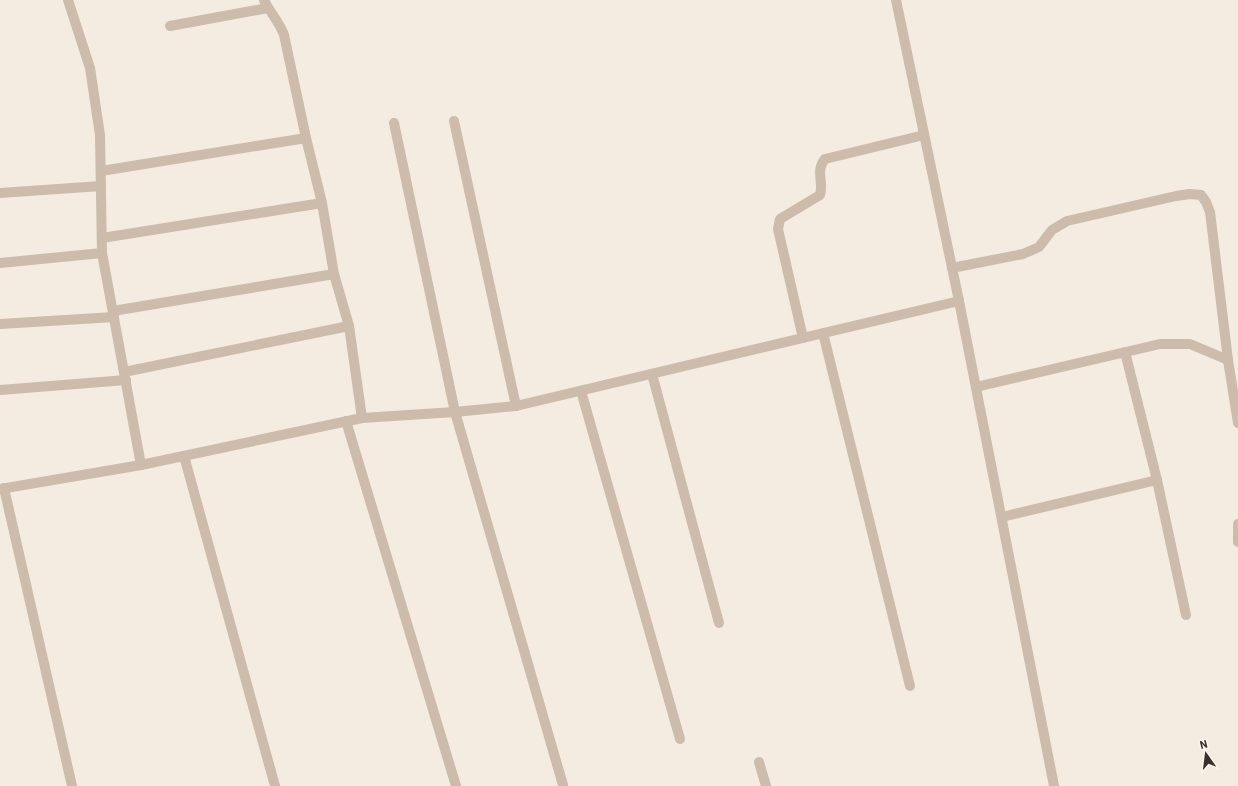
<svg xmlns="http://www.w3.org/2000/svg" width="1238" height="786" viewBox="0 0 1238 786" font-family="Barlow,sans-serif">
  <style>
    .lines { fill: none; stroke-linecap: round; stroke-linejoin: round }
    .minor { stroke: #cdbbac; stroke-width: 10 }
  </style>
  <rect width="100%" height="100%" fill="#f4ebe1"/>
  <g class="lines">
    <g class="minor">
      <path d="M68,0L90,68L100,135L102,253L141,465"/>
      <path d="M264,0C270,13 279,21 284,35L306,138L322,203L334,274L349,326L362,418"/>
      <path d="M896,0L959,301L1054,786"/>
      <path d="M170,26L268,8"/>
      <path d="M454,121L516,406"/>
      <path d="M394,123L455,412L563,785"/>
      <path d="M101,171L306,138"/>
      <path d="M0,193L101,186"/>
      <path d="M102,238L322,203"/>
      <path d="M0,263L102,253"/>
      <path d="M952,268L1023,254L1039,247L1052,230L1067,221L1176,196L1190,194L1201,195L1206,202L1210,212L1228,360L1238,423"/>
      <path d="M113,311L334,274"/>
      <path d="M0,324L114,317"/>
      <path d="M823,333L910,686"/>
      <path d="M803,338L778,229L780,219L820,195C824,181 815,171 825,159L924,135"/>
      <path d="M1125,352L1157,480L1186,615"/>
      <path d="M124,372L349,326"/>
      <path d="M652,374L719,623"/>
      <path d="M976,387L1160,344H1190L1228,360"/>
      <path d="M0,390L126,380"/>
      <path d="M581,391L680,739"/>
      <path d="M346,421L456,786"/>
      <path d="M184,456L275,786"/>
      <path d="M4,488L72,786"/>
      <path d="M0,489L141,465L362,418L455,412L516,406L959,301"/>
      <path d="M1002,517L1157,480"/>
      <path d="M1238,524V542"/>
      <path d="M759,762L766,786"/>
    </g>
  </g>
  <g transform="translate(1206 754) rotate(346)" stroke="#fbf5ee" stroke-width="3" paint-order="stroke">
  <path d="M0-3L7 15L0 10L-7 15Z" fill="#3b302b"/>
  <text y="-6" font-size="11" font-weight="bold" text-anchor="middle" fill="#3b302b">N</text>
  </g>
</svg>
